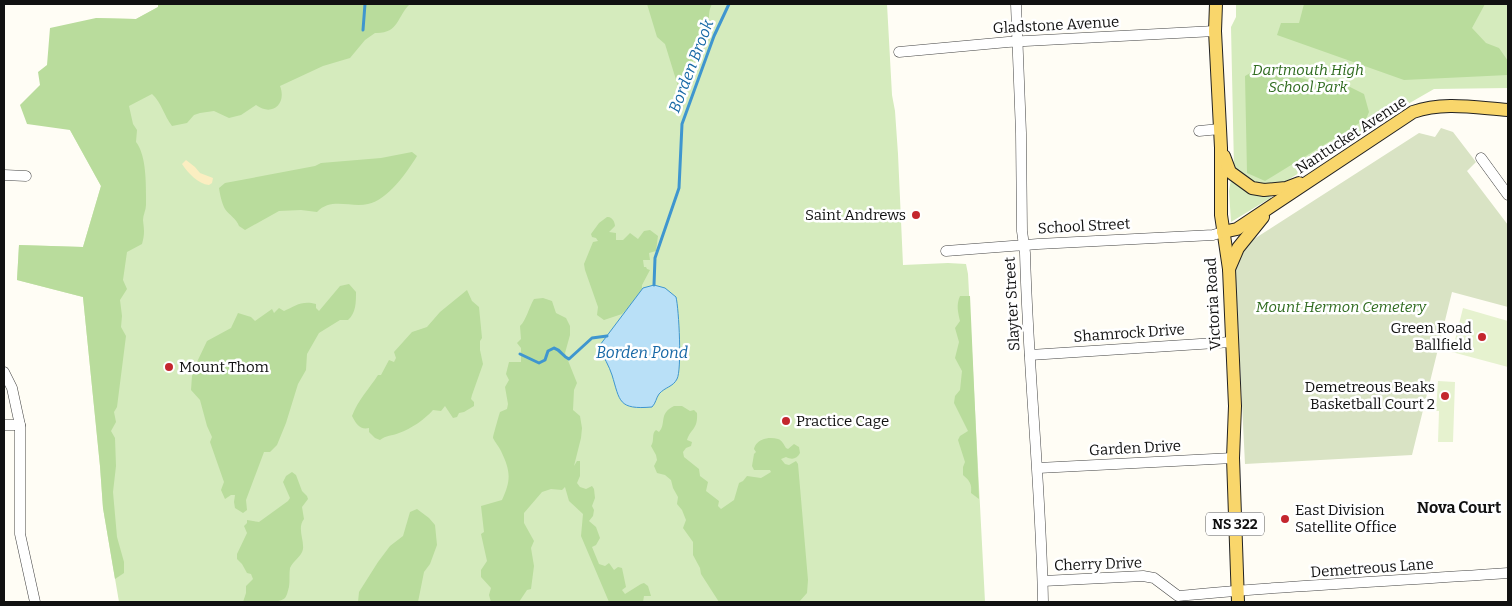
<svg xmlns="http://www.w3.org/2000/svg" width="1512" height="606" viewBox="0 0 1512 606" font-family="Bitter,serif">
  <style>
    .green { fill: #d5ebbd }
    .forest { fill: #b9dc9c }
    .sand { fill: #fbeec1 }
    .cemetery { fill: #d9e3c4 }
    .pitch { fill: #e6f2cf }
    .water { fill: #b9e0f7; stroke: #3f96cf }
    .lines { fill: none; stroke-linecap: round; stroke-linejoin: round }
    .stream { stroke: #3f96cf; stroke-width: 3 }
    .minor-casing { stroke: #444; stroke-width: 11 }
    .major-casing { stroke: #222; stroke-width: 14 }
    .minor { stroke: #fff; stroke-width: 10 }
    .major { stroke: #f9d66b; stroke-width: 12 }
    .poi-dot { fill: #c4262e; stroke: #fff; stroke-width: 2 }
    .labels { text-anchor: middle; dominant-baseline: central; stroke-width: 5; stroke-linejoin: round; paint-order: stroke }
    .shield { fill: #fff; stroke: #585858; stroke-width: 1 }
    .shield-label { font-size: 14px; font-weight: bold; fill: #111 }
    .street-label { font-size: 15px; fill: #111; stroke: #fff }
    .park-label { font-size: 15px; font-style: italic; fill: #2f6b1f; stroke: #fff }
    .poi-label { font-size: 15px; fill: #111; stroke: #fff; text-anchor: end }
    .water-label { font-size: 16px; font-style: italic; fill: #1768a6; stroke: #fff }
    .neighbourhood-label { font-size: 16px; font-weight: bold; fill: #111; stroke: #fff }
  </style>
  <rect width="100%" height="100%" fill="#fffdf5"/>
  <g class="green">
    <path d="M158,4H887L892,95L895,111L898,154L903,265L948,263L966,264L968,274L985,602H119L103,508L100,466L83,297L17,280L19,245L83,247L101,186L70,130L96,18L136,19L158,7Z"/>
    <path d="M1236,4H1508V88L1434,89L1380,120L1282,184H1261L1250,181L1234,168L1231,27L1236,17Z"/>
    <path d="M1231,179L1242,188L1272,197L1231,222L1229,191Z"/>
  </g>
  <g class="forest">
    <path d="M158,4H410C397,16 399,34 375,33L365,40L350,58L323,66L280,86C287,104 272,117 256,105L241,115L229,118L214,111L200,113L194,115L187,123L172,126C164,116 162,103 152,94L129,106L133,124L137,130L136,142C147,156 146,187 146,205C146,210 143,215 143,220C144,230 145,233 142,244L127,252L123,280L127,289L120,300L122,316L121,327L126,336L117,407L114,412L116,422L111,431L115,438L116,466L113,492L117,537L124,562V573L115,579L103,508L100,466L83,297L17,280L19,245L83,247L101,186L70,130L27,124L20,105L40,85L38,72L47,65L50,28L96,18L136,19L158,7Z"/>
    <path d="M647,4H712C705,17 713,29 709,42C707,48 702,49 698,52C691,58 686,84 685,93L681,96L665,44L657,37Z"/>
    <path d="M1304,4H1485L1472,28L1486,43L1499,48L1508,61V75L1404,80L1277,35L1281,23H1299Z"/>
    <path d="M1258,65L1281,66L1301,78L1323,83L1327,79L1342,88L1350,87L1364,94L1369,112L1366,119L1265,181L1247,173L1245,76L1254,71Z"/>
    <path d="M412,152L417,156C407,172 388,200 368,204C351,208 331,197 317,212L301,210L279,211L245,230L239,226C236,218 230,216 225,209C222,204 220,195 219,188L225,183L315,166L321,163L381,158Z"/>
    <path d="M607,217C612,216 615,222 615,226L609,232L616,233V240H623L630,233L638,239L644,231L650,230L658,236L656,251L649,253L650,260H643L644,267H646L647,269L650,270L642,285V290L626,310L622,314L604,320L597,315L598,307L585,270L584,264L593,242L598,241L596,238L592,237L591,234L599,223Z"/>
    <path d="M349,284L356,292C356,302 356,313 348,320H340L319,333L307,354L306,370L298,384L286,423L277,445L270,452H264L246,500L247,510L243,513L235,508L234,502L235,495H231L225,499L221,490L224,482L210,442L212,437L207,426L200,400L191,390L192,376L197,362L207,341L231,328L238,313L251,317L255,321L272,309L274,313L279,308L284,311C295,306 302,300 316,304V308L319,311L340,286Z"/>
    <path d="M467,290L472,301L479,307L482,338L480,341V350L483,364L472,395L471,399L474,402V406L464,412L459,413L457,417L453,418L445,406L441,411L433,410C425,419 411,429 399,433C392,436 386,435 380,440L375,438L369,432V428C360,430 356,424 352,416C358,400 369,389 378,375H381L389,360L394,362L396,358L394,352L412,332L427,327L440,312Z"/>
    <path d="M960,296H970L979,499L971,493C972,484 970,481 963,475V467L965,462L958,440L960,436L968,431L954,403L955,396L960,390L962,371L955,358L959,342L955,328L960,321C958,312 956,305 960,296Z"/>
    <path d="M543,298L552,301L556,313L566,318L570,326V335L565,353L577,383L574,390L573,410L580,416L582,428L581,438L574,466L577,461H580V476L577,483L580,487L586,489L592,486L594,489L595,498L592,506L594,510L593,516L589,521L596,527L600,538L596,545L592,547L599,564L605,566L609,563L614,570L618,567L622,568L626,587L622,590L625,594L641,584L644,583L648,586L651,596H644L643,602H609L581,536L583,514L569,501L565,487L562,490L551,489L542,492L524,513V523L534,541L531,548L534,566L531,589L527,590L519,602H491L489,595L491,588L481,577V570L487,561L481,534L484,532L481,506L502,500C511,480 511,472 501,451C499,447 495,442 493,438C493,436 499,415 500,412L507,409L508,404L505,387L509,380L506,374L509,362H521V348L517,343L521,339L520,326C526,321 529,307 534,299Z"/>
    <path d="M674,406H682L690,411L694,410L697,413C698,430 691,428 687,440L692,442L691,446L686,448L683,452L684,457L699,469L700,476L708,482L706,491L719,501L718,506L721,509L734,500L739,483L743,481L747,476L761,478L771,472L770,470H754L752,466L754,454L756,452L754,449C756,439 769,436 778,439C782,440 784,445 786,448L788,449L794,444L799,447L800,453C797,459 792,460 786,457L781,459L785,464L789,465L796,461L798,464L808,580L807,593L799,602H719L701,574L700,568L693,555V542L683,528L686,520L682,510L677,504L678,497L673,488L671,480L665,475L657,473L654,466L657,460L656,455L651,446C655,440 651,434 656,430L659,432C667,423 658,414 674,406Z"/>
    <path d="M292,472L296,475L302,491L307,496L308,499L302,507L304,519C297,528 304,539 303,549C302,556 293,561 290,568C289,574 290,581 289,587C288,590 287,596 285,598C279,604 252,602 243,602L246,593V586L253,579L251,574L247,573L242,564L237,559V554L247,533L244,526L247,523V520L259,522L288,501L290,498L283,482L286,476Z"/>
    <path d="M417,509L429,518L435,525L437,545L430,564L424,572L418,602H358L359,592L378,562L390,546L403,536L410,512Z"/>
  </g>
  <path class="sand" d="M186,160L195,167L200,173L213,178L212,183L209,185C198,184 188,173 182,164Z"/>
  <path class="cemetery" d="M1441,128L1453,132L1476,162L1467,171L1508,225V307L1452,292L1412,455L1245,464L1235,263L1245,247L1254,239L1419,133L1435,137Z"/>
  <g class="pitch">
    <path d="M1463,308L1508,321V367L1452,352Z"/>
    <path d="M1438,381L1455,382L1453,442H1438L1439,411H1436Z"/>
  </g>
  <path class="water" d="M654,285L665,288L676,297C679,309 682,370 677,379C673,387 665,387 659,394C656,398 656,403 652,407C618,410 620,401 612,375C609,366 604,357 599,349L600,345L643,288Z"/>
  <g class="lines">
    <g class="stream">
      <path d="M363,30L365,4"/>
      <path d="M654,285L655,258L679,188L682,124L714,36L729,4"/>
      <path d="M520,354L539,363L545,360L548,351L554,348C561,350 562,356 569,359L592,338L607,336"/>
    </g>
    <defs>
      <g id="minor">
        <path d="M1016,4L1021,133L1022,231L1025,253C1028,370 1041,486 1043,602"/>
        <path d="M899,52L1008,42L1215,31"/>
        <path d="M1199,131L1220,129"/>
        <path d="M1481,158L1508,195"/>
        <path d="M4,175L26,176"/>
        <path d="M946,251L1038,244L1213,235L1223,232"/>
        <path d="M1030,355L1231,342"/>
        <path d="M4,372L12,388L20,425V534L35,602"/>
        <path d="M4,425H20"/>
        <path d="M1038,468L1233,458"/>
        <path d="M1043,581L1143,576L1154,578L1178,596C1288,585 1398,581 1508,573"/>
      </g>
      <g id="major">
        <path d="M1216,4L1215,31L1221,148V215L1229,269L1235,406L1233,458L1238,602"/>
        <path d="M1224,156L1230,172L1252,188L1264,190L1286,188L1299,183"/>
        <path d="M1223,232L1237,229L1413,112C1444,101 1477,108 1508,110"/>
        <path d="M1229,269L1238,248L1263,217"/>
      </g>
    </defs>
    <use href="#minor" class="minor-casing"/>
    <use href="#major" class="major-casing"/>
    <use href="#minor" class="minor"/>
    <use href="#major" class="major"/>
  </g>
  <g class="poi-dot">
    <circle cx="916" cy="215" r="5"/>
    <circle cx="1482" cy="337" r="5"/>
    <circle cx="169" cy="367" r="5"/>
    <circle cx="1445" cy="396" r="5"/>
    <circle cx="786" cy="421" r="5"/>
    <circle cx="1285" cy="519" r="5"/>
  </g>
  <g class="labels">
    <rect class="shield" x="1206" y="512.5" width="58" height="23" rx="4"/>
    <g class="shield-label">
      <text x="1235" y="524">NS 322</text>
    </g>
    <g class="street-label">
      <text transform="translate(1056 25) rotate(-3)">Gladstone Avenue</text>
      <text transform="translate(1351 135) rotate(-33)">Nantucket Avenue</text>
      <text transform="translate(1084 226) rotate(-3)">School Street</text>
      <text transform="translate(1012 304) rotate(-93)">Slayter Street</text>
      <text transform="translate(1213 304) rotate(-93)">Victoria Road</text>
      <text transform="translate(1129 333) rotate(-4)">Shamrock Drive</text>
      <text transform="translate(1135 448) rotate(-3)">Garden Drive</text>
      <text transform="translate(1098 564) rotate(-2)">Cherry Drive</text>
      <text transform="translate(1372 568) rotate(-4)">Demetreous Lane</text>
    </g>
    <g class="park-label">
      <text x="1308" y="70">Dartmouth High<tspan x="1308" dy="17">School Park</tspan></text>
      <text x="1341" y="307">Mount Hermon Cemetery</text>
    </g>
    <g class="poi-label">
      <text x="906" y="215">Saint Andrews</text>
      <text x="1472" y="328">Green Road<tspan x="1472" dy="17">Ballfield</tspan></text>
      <text x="179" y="367" text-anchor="start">Mount Thom</text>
      <text x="1435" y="387">Demetreous Beaks<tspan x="1435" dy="17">Basketball Court 2</tspan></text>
      <text x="796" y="421" text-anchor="start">Practice Cage</text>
      <text x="1295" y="510" text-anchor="start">East Division<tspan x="1295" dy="17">Satellite Office</tspan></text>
    </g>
    <g class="water-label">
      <text transform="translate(691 66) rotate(-69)">Borden Brook</text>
      <text x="642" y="352">Borden Pond</text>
    </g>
    <g class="neighbourhood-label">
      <text x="1459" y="507">Nova Court</text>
    </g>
  </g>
  <rect width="1512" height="606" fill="none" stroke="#111111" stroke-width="10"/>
</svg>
